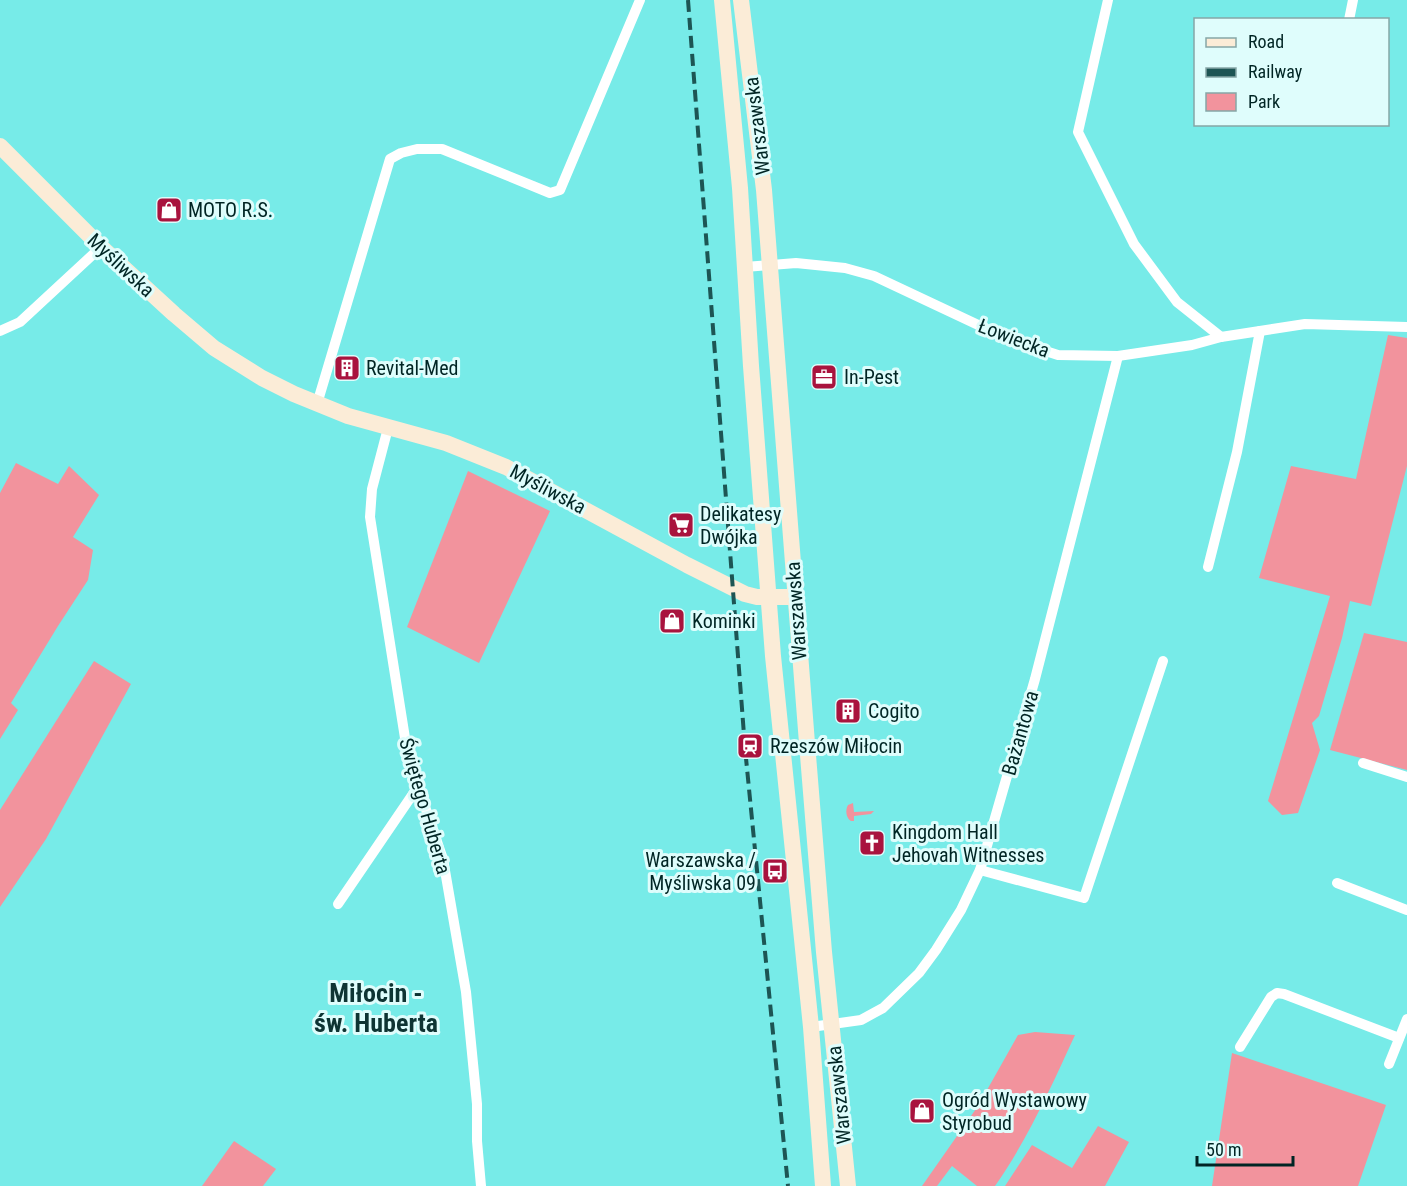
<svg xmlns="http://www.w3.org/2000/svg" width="1407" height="1186" viewBox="0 0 1407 1186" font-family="'Roboto Condensed',sans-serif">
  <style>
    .green { fill: #f2939d }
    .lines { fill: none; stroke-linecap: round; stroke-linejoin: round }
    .street { stroke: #fff; stroke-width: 10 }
    .secondary { stroke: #fbecd7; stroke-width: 16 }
    .rail { stroke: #1d5554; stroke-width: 4; stroke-dasharray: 12 6; stroke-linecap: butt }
    .labels { text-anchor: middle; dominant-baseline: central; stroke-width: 6; stroke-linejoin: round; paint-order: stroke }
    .street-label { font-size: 20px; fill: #002524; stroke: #dffdfc }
    .poi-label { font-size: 20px; fill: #002524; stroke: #dffdfc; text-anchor: start }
    .district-label { font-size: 26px; font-weight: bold; fill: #0e3433; stroke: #dffdfc }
  </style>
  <rect width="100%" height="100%" fill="#77ebe8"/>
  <g class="green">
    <path d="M1388,335L1407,338V466L1371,606L1350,601L1342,638L1319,716L1312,723L1320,750L1298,813L1282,815L1268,801L1330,596L1259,578L1291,466L1356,479Z"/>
    <path d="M16,463L58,484L69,466L99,495L73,537L93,550L88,580L58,626L11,703L18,710L0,739V493Z"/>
    <path d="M468,471L550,511L479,663L407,627Z"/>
    <path d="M1364,633L1407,642V770L1330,750Z"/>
    <path d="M94,661L131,684L46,839L0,907V810Z"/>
    <path d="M853,803L854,812L874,811L871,814L854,816V821H851C846,818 845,810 848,805Z"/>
    <path d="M1035,1032L1075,1035C1051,1087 1028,1139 995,1186H977L952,1166L937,1186H922L978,1106L1018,1035Z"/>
    <path d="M1232,1053L1386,1105L1358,1186H1212Z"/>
    <path d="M1098,1126L1129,1142L1105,1186H1005L1032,1145L1072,1168Z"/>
    <path d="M234,1141L276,1169L263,1186H202Z"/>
  </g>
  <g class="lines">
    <g class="street">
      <path d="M1108,0L1078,132L1134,244L1177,302L1221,337"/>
      <path d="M1349,20L1353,0"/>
      <path d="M745,267L796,263L845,268L874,276L1008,339L1058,355L1118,356L1192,345L1221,337L1305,324L1407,327"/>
      <path d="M0,331L20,322L101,247"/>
      <path d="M317,404L390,159L401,153L417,149H442L550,193L560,190L640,0"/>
      <path d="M388,428L372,489L370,517L408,757L443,859L466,992L477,1104V1141L481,1186"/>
      <path d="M1208,567L1237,452L1260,331"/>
      <path d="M1363,763L1407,777"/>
      <path d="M980,870L1084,898L1163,661"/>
      <path d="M1337,883L1407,910"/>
      <path d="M338,904L417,788"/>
      <path d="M811,1027L861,1020L883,1008L919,973L936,950L961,910L980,870L1035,679L1118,356"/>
      <path d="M1240,1047L1271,997L1277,993L1284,994L1399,1038"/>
      <path d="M1389,1064L1407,1019"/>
    </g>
    <g class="secondary">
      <path d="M722,0L740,188L751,366L773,656L811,1027L823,1186"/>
      <path d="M741,0L764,190L807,743L824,952L848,1186"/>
      <path d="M0,146L101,247L174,314L214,348L262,378L294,394L348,416L446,443L506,467L687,565L745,594L757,597H796"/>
    </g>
    <path class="rail" d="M688,0L745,748L788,1186"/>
  </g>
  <defs>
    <symbol id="shop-square" viewBox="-11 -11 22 22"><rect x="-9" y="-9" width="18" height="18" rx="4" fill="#a9133e" stroke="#dffdfc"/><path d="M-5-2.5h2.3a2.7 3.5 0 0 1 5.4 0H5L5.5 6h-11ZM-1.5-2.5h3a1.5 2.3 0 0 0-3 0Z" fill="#fff"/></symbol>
    <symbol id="building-square" viewBox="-11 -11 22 22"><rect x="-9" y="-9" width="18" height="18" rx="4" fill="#a9133e" stroke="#dffdfc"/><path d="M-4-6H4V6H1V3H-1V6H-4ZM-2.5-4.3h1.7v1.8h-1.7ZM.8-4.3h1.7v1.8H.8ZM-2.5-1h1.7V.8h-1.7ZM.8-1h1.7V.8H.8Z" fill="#fff"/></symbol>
    <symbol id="office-square" viewBox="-11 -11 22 22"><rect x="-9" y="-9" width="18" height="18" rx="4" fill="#a9133e" stroke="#dffdfc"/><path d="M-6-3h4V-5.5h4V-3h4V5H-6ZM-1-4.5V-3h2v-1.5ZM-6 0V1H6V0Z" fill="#fff"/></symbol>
    <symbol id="supermarket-square" viewBox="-11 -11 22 22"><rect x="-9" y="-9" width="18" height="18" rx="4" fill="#a9133e" stroke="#dffdfc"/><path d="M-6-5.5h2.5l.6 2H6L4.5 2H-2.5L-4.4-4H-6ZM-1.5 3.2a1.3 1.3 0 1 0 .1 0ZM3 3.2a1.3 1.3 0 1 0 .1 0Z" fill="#fff"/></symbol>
    <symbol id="station-square" viewBox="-11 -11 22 22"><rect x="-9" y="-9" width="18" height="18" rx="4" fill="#a9133e" stroke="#dffdfc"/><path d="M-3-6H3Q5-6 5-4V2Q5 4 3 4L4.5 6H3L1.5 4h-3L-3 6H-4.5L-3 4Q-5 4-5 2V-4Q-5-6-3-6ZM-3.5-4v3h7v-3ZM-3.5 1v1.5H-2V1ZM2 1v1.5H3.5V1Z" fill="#fff"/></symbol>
    <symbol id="church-square" viewBox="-11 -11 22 22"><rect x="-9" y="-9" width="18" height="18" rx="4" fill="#a9133e" stroke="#dffdfc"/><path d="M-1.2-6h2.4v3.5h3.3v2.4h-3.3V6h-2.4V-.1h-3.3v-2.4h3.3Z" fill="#fff"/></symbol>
    <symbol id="bus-square" viewBox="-11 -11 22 22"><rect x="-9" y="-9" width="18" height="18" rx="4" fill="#a9133e" stroke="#dffdfc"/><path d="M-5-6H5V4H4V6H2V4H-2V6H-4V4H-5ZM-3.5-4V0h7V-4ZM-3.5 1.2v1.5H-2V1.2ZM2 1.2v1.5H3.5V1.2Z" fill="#fff"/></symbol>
  </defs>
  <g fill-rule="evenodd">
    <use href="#shop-square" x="154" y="195" width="30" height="30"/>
    <use href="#building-square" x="332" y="353" width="30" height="30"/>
    <use href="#office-square" x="809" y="362" width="30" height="30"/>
    <use href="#supermarket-square" x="666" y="510" width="30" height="30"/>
    <use href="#shop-square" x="657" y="606" width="30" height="30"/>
    <use href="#building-square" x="833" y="696" width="30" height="30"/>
    <use href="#station-square" x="735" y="731" width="30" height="30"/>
    <use href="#church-square" x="857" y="828" width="30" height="30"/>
    <use href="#bus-square" x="760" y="856" width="30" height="30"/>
    <use href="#shop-square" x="907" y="1096" width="30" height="30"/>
  </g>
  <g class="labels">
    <g class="street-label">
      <text transform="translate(757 126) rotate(-97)">Warszawska</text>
      <text transform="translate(121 265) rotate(43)">Myśliwska</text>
      <text transform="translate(1014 338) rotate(21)">Łowiecka</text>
      <text transform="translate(548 489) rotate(28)">Myśliwska</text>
      <text transform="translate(796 611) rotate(-94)">Warszawska</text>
      <text transform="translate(1020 733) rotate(-74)">Bażantowa</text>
      <text transform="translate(425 806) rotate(74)">Świętego Huberta</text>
      <text transform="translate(839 1095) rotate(-96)">Warszawska</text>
    </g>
    <g class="poi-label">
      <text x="188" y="210">MOTO R.S.</text>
      <text x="366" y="368">Revital-Med</text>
      <text x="844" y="377">In-Pest</text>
      <text x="700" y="514">Delikatesy<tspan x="700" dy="23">Dwójka</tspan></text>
      <text x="692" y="621">Kominki</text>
      <text x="868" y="711">Cogito</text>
      <text x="770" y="746">Rzeszów Miłocin</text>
      <text x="892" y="832">Kingdom Hall<tspan x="892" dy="23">Jehovah Witnesses</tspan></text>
      <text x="756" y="860" text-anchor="end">Warszawska /<tspan x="756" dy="23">Myśliwska 09</tspan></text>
      <text x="942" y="1100">Ogród Wystawowy<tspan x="942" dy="23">Styrobud</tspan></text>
    </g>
    <g class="district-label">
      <text x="376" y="993">Miłocin -<tspan x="376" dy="30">św. Huberta</tspan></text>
    </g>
  </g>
  <rect x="1194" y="18" width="195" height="108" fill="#dffdfc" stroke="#86a7a6" stroke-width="1.5"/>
  <rect x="1206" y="38" width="30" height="9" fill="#fbecd7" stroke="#86a7a6" stroke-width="1.5"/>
  <text x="1248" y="48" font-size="18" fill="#002524">Road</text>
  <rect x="1206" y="68" width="30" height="9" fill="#1d5554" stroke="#86a7a6" stroke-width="1.5"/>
  <text x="1248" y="78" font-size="18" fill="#002524">Railway</text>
  <rect x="1206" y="93" width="30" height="18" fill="#f2939d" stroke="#86a7a6" stroke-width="1.5"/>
  <text x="1248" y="108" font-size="18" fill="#002524">Park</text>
  <path d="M1197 1156v9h96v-9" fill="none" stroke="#002524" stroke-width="3"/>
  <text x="1206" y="1156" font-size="18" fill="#002524" stroke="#dffdfc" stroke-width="4.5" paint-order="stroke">50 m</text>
</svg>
